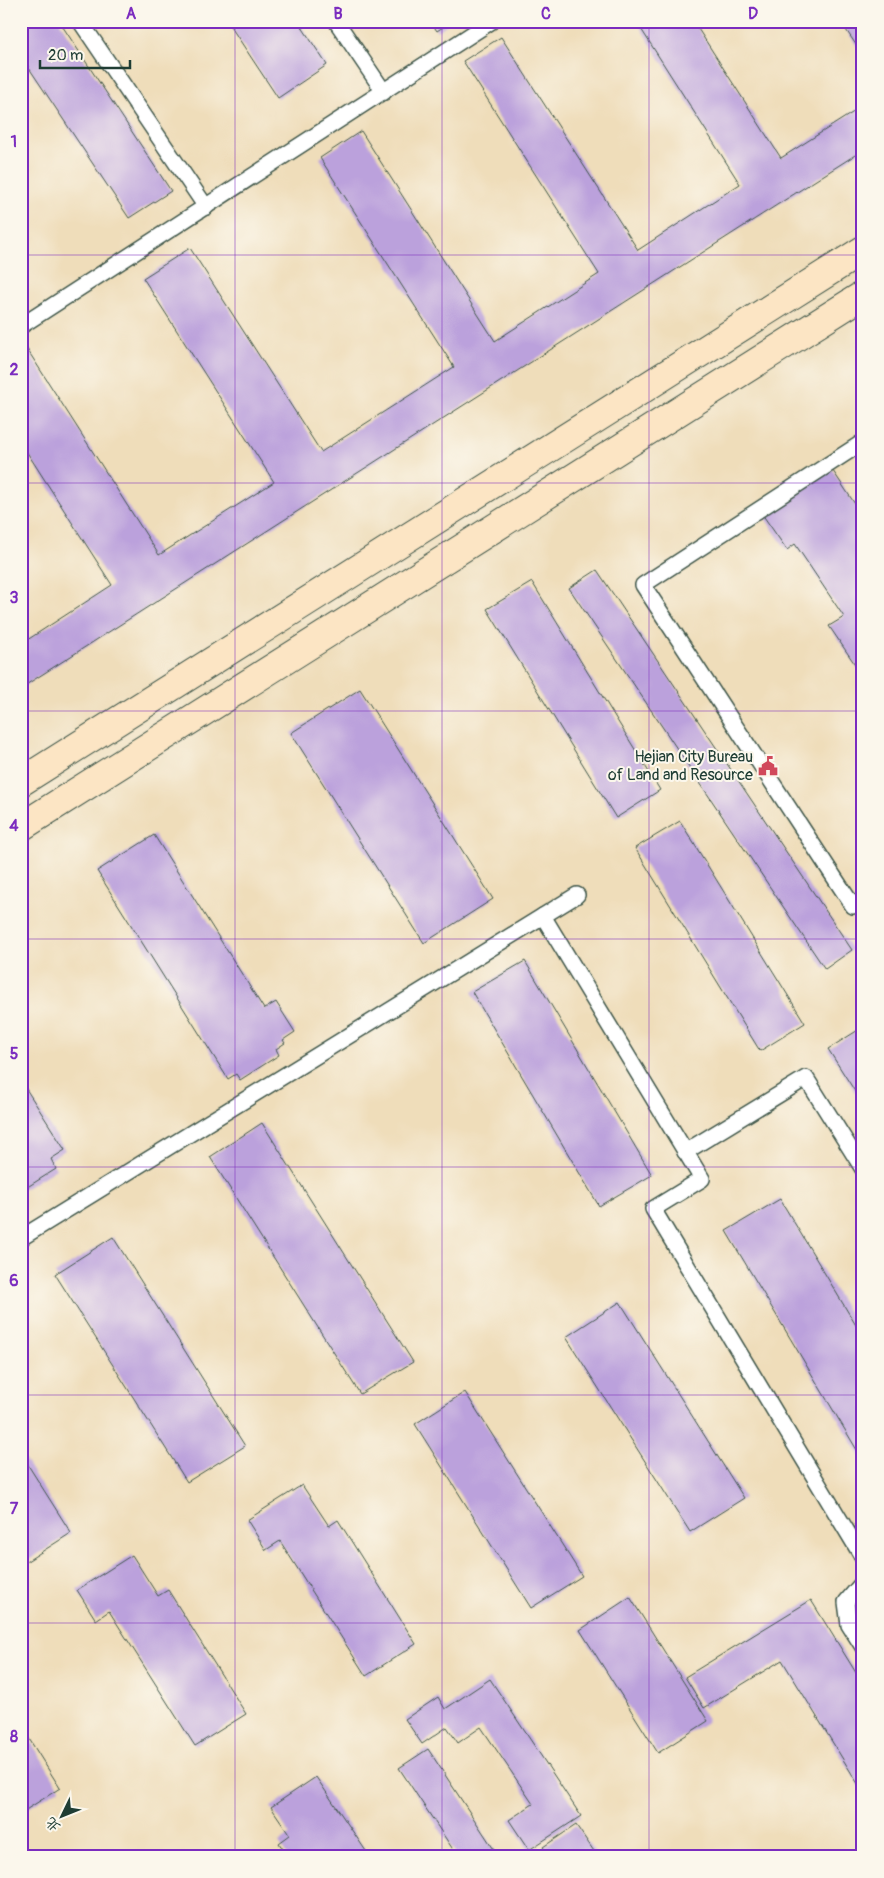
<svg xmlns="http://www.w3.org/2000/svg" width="884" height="1878" viewBox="0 0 884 1878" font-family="Pangolin,'LXGW WenKai TC',sans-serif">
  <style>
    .building { fill: #bba1dc }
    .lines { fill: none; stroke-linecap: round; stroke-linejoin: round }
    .lane-casing { stroke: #3e5548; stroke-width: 18 }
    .secondary-casing { stroke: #3e5548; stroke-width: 30 }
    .lane { stroke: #fff; stroke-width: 15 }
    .secondary { stroke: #fce5c4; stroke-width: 28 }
    .grid { fill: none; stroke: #7b2cbf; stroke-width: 1; stroke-opacity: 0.55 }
    .labels { text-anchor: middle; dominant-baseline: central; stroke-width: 4; stroke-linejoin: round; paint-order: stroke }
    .poi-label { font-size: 16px; fill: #1f3d34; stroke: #fbf7ec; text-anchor: end }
    .neatline { fill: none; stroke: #7b2cbf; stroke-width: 2 }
    .grid-label { font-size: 16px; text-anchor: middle; font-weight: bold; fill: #7b2cbf }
  </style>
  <rect width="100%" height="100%" fill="#fbf7ec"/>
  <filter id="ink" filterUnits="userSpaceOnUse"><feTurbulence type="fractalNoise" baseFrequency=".02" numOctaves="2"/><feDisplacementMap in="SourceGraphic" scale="10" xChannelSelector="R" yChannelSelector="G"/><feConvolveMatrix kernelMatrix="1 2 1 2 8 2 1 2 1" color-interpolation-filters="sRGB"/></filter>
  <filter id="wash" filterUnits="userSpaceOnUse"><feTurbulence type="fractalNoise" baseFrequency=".0096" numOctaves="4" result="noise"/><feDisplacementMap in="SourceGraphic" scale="20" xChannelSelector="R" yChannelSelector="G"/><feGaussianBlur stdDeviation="1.12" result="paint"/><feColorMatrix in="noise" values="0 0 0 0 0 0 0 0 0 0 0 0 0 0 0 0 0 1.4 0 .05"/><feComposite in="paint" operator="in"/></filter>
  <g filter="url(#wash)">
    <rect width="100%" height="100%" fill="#efddba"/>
    <g id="blocks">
      <g class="building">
        <path d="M21,21H59L171,191L129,218L21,56Z"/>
        <path d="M227,21H298L327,65L278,98Z"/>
        <path d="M430,21H452L437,31Z"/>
        <path d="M636,21H693L781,158L863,106V150L21,688V644L112,585L21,443V348L25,346L159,555L274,482L143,278L190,248L321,452L454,367L320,158L361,131L495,341L599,274L463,61L501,37L638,250L740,184Z"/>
        <path d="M840,21H863V55Z"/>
        <path d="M831,468L863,516V676L829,626L844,617L795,544L787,550L762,514Z"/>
        <path d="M597,570L852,950L825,969L569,588Z"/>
        <path d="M532,582L660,790L616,818L487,609Z"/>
        <path d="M360,689L493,899L424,943L291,733Z"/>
        <path d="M680,821L805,1023L760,1051L635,848Z"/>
        <path d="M154,835L264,1009L276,1002L295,1032L283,1040L285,1043L276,1049L279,1055L240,1080L236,1074L228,1079L97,871Z"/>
        <path d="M525,961L652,1175L599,1206L472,992Z"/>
        <path d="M863,1027V1104L828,1049Z"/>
        <path d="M21,1081L65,1150L51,1159L56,1169L21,1191Z"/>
        <path d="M262,1123L413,1362L360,1394L210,1157Z"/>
        <path d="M780,1199L863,1337V1460L726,1231Z"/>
        <path d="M113,1237L245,1446L187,1482L55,1274Z"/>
        <path d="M620,1302L744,1498L690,1532L566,1337Z"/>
        <path d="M465,1392L582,1576L531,1608L415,1424Z"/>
        <path d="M21,1454L71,1533L21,1565Z"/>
        <path d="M302,1485L329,1526L338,1520L416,1644L366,1676L280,1541L266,1550L247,1520Z"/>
        <path d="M132,1555L158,1596L168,1590L246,1714L195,1746L109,1611L96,1620L77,1590Z"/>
        <path d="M630,1597L708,1721L658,1753L580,1630Z"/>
        <path d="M811,1600L863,1684V1792L782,1660L704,1708L685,1677Z"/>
        <path d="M490,1679L581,1816L529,1850L509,1820L533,1804L481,1727L458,1743L447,1727L422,1744L405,1719L438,1697L445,1709Z"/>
        <path d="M21,1726L60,1788L21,1813Z"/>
        <path d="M428,1749L499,1857H458L399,1768Z"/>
        <path d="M316,1777L370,1857H288L279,1843L290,1835L271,1807Z"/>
        <path d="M576,1825L598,1857H550L543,1847Z"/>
      </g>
    </g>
  </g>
  <g filter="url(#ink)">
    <use href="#blocks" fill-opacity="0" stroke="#3e5548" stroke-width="1"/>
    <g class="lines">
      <defs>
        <g id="lane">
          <path d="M80,21L206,207"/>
          <path d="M336,21L384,92"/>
          <path d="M21,326L492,21"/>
          <path d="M863,442L643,585L853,906L863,901"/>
          <path d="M543,916L702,1179L653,1209L863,1558"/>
          <path d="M685,1152L806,1078L863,1169"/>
          <path d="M21,1238L577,895"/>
          <path d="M863,1582L846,1602L849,1625L863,1647"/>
        </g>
        <g id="secondary">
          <path d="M21,782L863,250"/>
          <path d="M21,827L863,295"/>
        </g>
      </defs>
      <use href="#lane" class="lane-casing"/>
      <use href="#secondary" class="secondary-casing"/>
      <use href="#lane" class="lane"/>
      <use href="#secondary" class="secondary"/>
    </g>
  </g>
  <path class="grid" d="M235,21V1857M442,21V1857M649,21V1857M21,255H863M21,483H863M21,711H863M21,939H863M21,1167H863M21,1395H863M21,1623H863"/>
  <defs>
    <symbol id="civic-bare" viewBox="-9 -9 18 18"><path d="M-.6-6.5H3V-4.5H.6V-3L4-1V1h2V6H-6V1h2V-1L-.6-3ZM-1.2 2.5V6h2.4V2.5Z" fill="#d1495b" stroke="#fbf7ec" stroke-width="2.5" paint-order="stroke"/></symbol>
  </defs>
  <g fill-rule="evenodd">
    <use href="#civic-bare" x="754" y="752" width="28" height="28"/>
  </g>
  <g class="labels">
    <g class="poi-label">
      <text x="753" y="757">Hejian City Bureau<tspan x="753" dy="18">of Land and Resource</tspan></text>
    </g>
  </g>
  <rect width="884" height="1878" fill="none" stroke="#fbf7ec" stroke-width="55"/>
  <g transform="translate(62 1816) rotate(227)" stroke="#fbf7ec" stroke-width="4" paint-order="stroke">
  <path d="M0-4L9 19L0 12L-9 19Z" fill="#1f3d34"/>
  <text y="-8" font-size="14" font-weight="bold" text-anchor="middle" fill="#1f3d34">北</text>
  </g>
  <path d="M40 60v8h90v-8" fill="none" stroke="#1f3d34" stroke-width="2.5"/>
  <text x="48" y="60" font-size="15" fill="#1f3d34" stroke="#fbf7ec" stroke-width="4" paint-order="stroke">20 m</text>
  <rect x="28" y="28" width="828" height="1822" class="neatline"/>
  <g class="grid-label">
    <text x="131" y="19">A</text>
    <text x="338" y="19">B</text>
    <text x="546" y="19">C</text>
    <text x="753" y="19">D</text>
    <text x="14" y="147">1</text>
    <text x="14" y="375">2</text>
    <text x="14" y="603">3</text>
    <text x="14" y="831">4</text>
    <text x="14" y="1059">5</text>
    <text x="14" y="1286">6</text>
    <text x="14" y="1514">7</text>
    <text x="14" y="1742">8</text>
  </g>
</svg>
